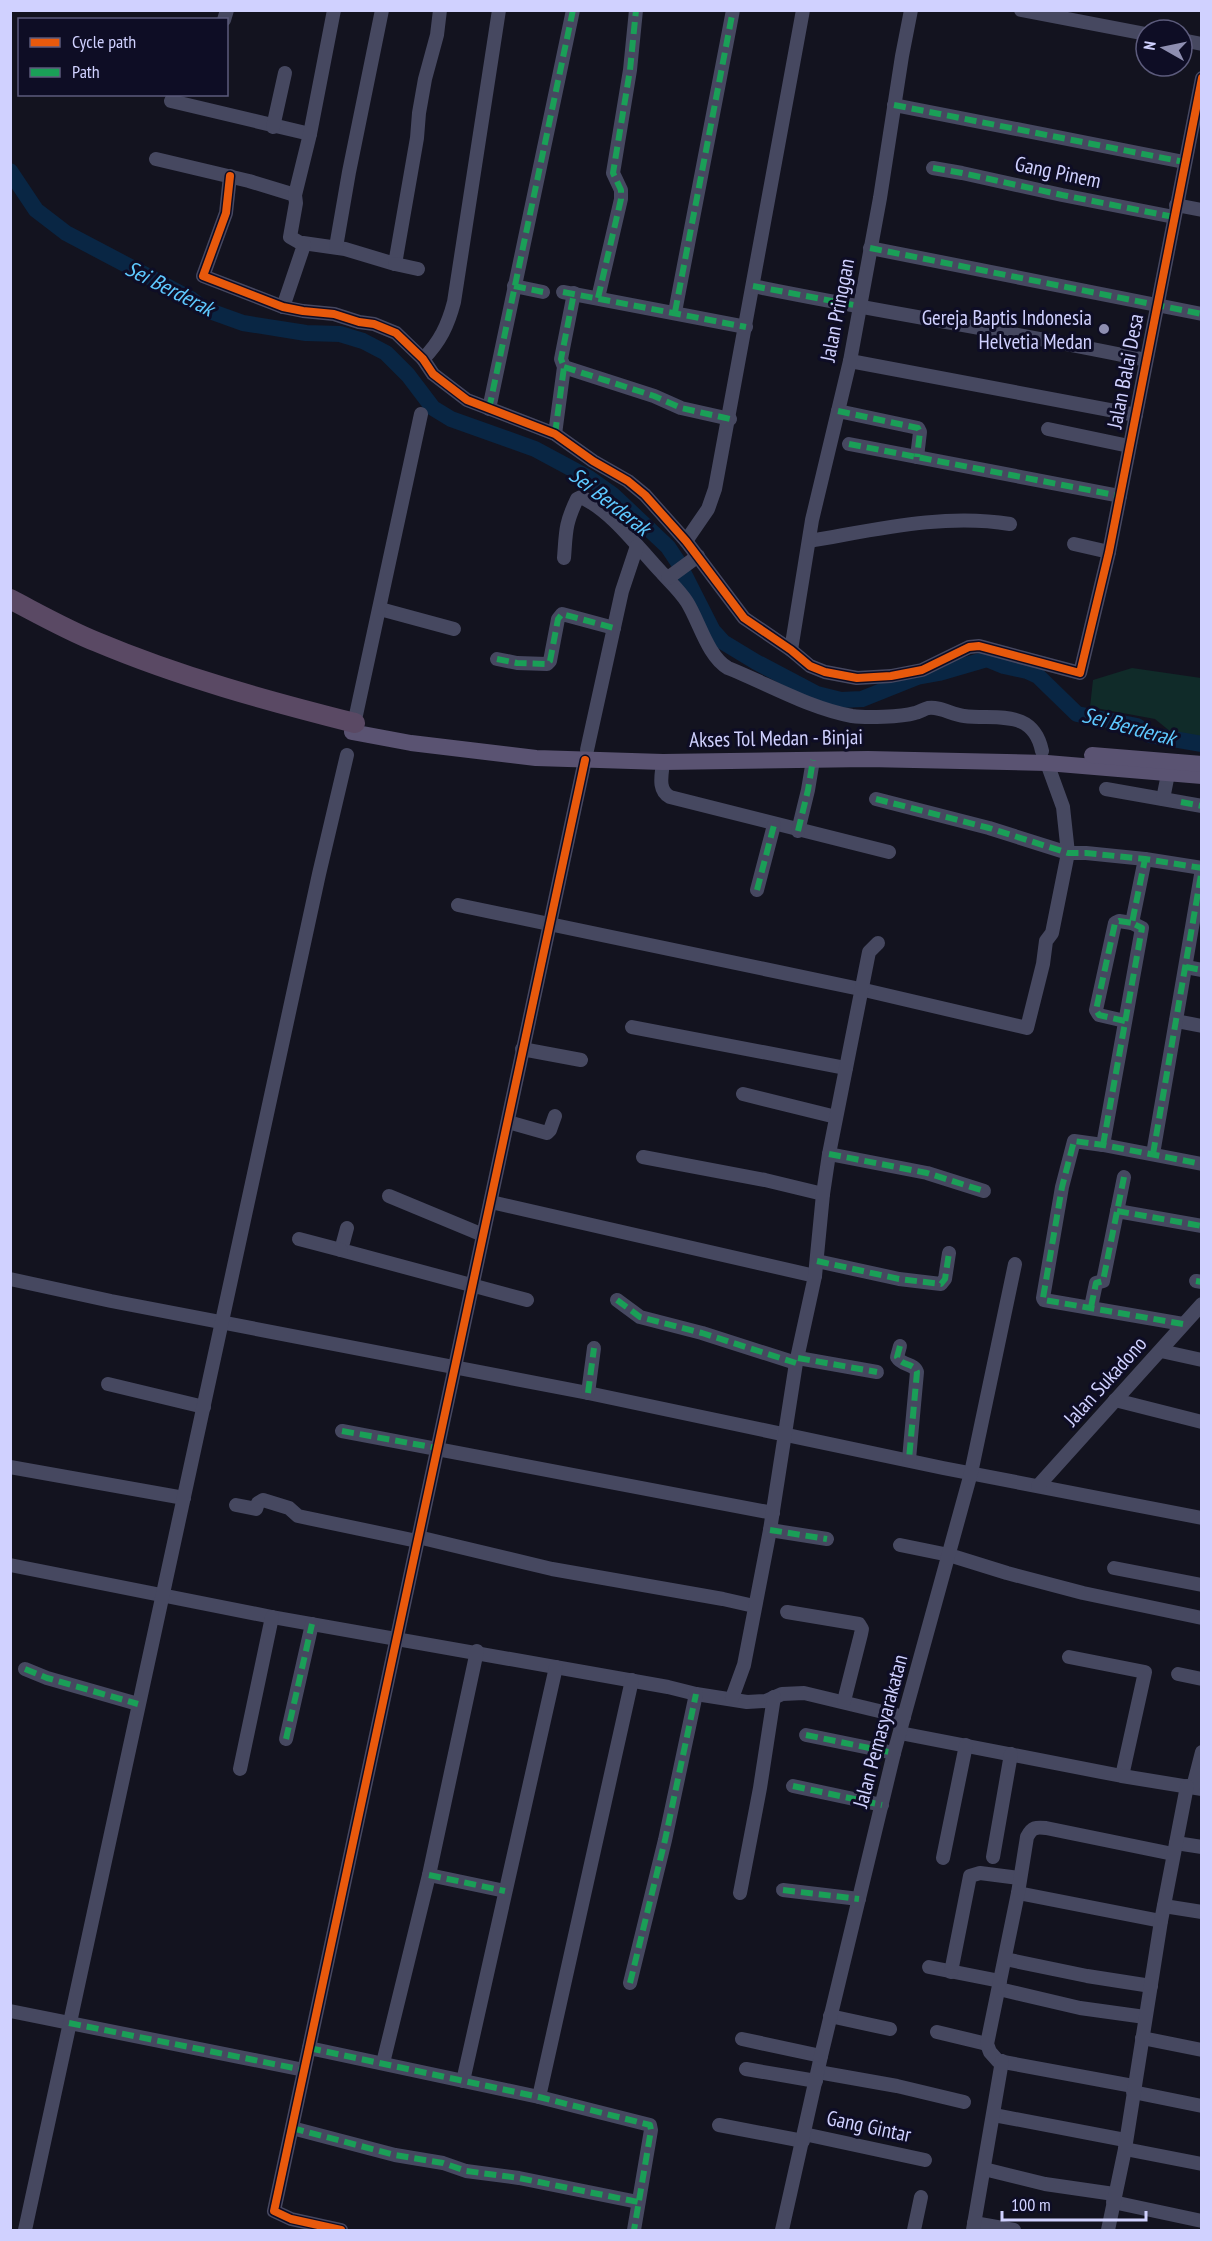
<svg xmlns="http://www.w3.org/2000/svg" width="1212" height="2241" viewBox="0 0 1212 2241" font-family="'PT Sans Narrow',sans-serif">
  <style>
    .green { fill: #102b29 }
    .lines { fill: none; stroke-linecap: round; stroke-linejoin: round }
    .river { stroke: #092644; stroke-width: 16 }
    .minor { stroke: #464860; stroke-width: 14 }
    .major { stroke: #5a5372; stroke-width: 16 }
    .highway { stroke: #5a4964; stroke-width: 20 }
    .quiet { stroke: #1a9f57; stroke-width: 6; stroke-dasharray: 12 6; stroke-linecap: butt }
    .cycleway-casing { stroke: #0e0d25; stroke-width: 11 }
    .cycleway { stroke: #e8590c; stroke-width: 8 }
    .poi-dot { fill: #8e8eb1; stroke: #0e0d25; stroke-width: 2 }
    .labels { text-anchor: middle; dominant-baseline: central; stroke-width: 6; stroke-linejoin: round; paint-order: stroke }
    .street-label { font-size: 21px; fill: #d0d1ff; stroke: #0e0d25 }
    .poi-label { font-size: 21px; fill: #d0d1ff; stroke: #0e0d25; text-anchor: end }
    .water-label { font-size: 22px; font-style: italic; fill: #5ec9ff; stroke: #0e0d25 }
  </style>
  <rect width="100%" height="100%" fill="#13131f"/>
  <path class="green" d="M1132,668L1201,678V737L1171,732L1155,719L1090,707L1093,680Z"/>
  <g class="lines">
    <path class="river" d="M10,171L36,210L66,233L191,299L204,309L243,323L306,333L340,334L363,341L386,353L408,375L433,408L451,419L535,449L589,478L613,495L668,547L678,562L713,631L723,642L756,662L817,694L841,700L862,699L917,677L939,673L987,659L1004,666L1027,671L1038,676L1077,714L1137,726L1150,735L1202,744"/>
    <g class="minor">
      <path d="M1021,10L1146,34"/>
      <path d="M224,20L227,10"/>
      <path d="M1182,40L1202,44"/>
      <path d="M171,101L310,134"/>
      <path d="M894,105L1184,162"/>
      <path d="M273,127L285,73"/>
      <path d="M156,159L249,181L295,195"/>
      <path d="M933,168L962,173L1062,195L1174,217"/>
      <path d="M230,176L226,213L203,276L283,307L303,311L334,314L359,322L374,324L396,333L423,359L433,374L467,400L555,434L593,461L628,481L645,495L686,541L744,618L791,650L810,666L825,672L857,678L891,676L922,670L969,647L979,646L1080,673L1109,552L1202,78"/>
      <path d="M1176,205L1202,210"/>
      <path d="M303,243L345,249L395,264L417,138L419,113L425,79L437,35L440,10"/>
      <path d="M336,247L349,172L382,10"/>
      <path d="M870,248L1202,314"/>
      <path d="M395,264L418,269"/>
      <path d="M514,286L543,292"/>
      <path d="M753,286C884,313 1015,332 1146,360"/>
      <path d="M563,292L746,327"/>
      <path d="M598,298L621,199V190L613,173L630,70L636,10"/>
      <path d="M283,307L304,245L290,237L296,203L295,195L310,134L334,10"/>
      <path d="M675,312L733,10"/>
      <path d="M423,359C440,342 448,325 454,302L499,10"/>
      <path d="M850,361L1136,415"/>
      <path d="M564,367L654,396L681,408L730,419"/>
      <path d="M489,409L573,10"/>
      <path d="M838,411L918,428L920,432L917,457"/>
      <path d="M1048,429L1129,446"/>
      <path d="M555,434L564,367L561,359L574,293"/>
      <path d="M849,444L1120,496"/>
      <path d="M686,541L708,509L715,489L803,10"/>
      <path d="M809,541C875,530 943,513 1010,524"/>
      <path d="M1074,544L1109,552"/>
      <path d="M564,558C566,532 565,524 577,499L581,497C612,511 639,549 662,573C671,583 680,591 687,602C699,621 708,657 728,668C768,684 809,708 852,716C866,718 901,717 915,713C920,712 924,709 928,708C940,706 952,715 964,716C996,720 1033,708 1042,751"/>
      <path d="M668,578L698,556"/>
      <path d="M380,609L454,629"/>
      <path d="M791,650L812,520L850,361L880,198L902,56L911,10"/>
      <path d="M497,659L517,663L547,664L550,661L558,619L562,614L614,628"/>
      <path d="M353,729L421,414"/>
      <path d="M587,750L622,591L637,546"/>
      <path d="M663,762C662,774 657,790 670,797L889,852"/>
      <path d="M1106,789L1202,806"/>
      <path d="M876,799L989,828L1068,853H1086L1145,859L1202,868"/>
      <path d="M1163,799L1170,764"/>
      <path d="M798,831L808,790L813,760"/>
      <path d="M757,890L774,825"/>
      <path d="M458,905L860,989L1027,1028L1043,964L1046,941L1052,933L1068,853L1063,807L1047,763"/>
      <path d="M1186,967L1202,970"/>
      <path d="M1125,1021L1099,1015L1096,1010L1115,923L1119,921L1132,923"/>
      <path d="M1176,1021L1202,1026"/>
      <path d="M632,1027L846,1068"/>
      <path d="M522,1049L581,1060"/>
      <path d="M743,1094L836,1117"/>
      <path d="M508,1122L547,1133L550,1130L555,1116"/>
      <path d="M1103,1145L1142,928L1132,923L1145,859"/>
      <path d="M829,1154L927,1173L984,1191"/>
      <path d="M1153,1154L1202,869"/>
      <path d="M643,1157L765,1180L823,1194"/>
      <path d="M389,1196L483,1235"/>
      <path d="M491,1202L815,1276"/>
      <path d="M1117,1211L1202,1226"/>
      <path d="M347,1228L341,1250L527,1300"/>
      <path d="M299,1239L341,1250"/>
      <path d="M817,1261L899,1279L941,1284L945,1279L949,1253"/>
      <path d="M10,1279L111,1301L588,1393L943,1468L1202,1518"/>
      <path d="M1196,1281L1202,1282"/>
      <path d="M617,1300L640,1317L702,1333L796,1363"/>
      <path d="M1091,1307L1096,1283L1103,1281L1124,1177"/>
      <path d="M1183,1324L1044,1300L1043,1298L1062,1187L1074,1141L1103,1145L1202,1164"/>
      <path d="M900,1346L897,1357C902,1366 914,1363 917,1372L909,1459"/>
      <path d="M1161,1351L1202,1360"/>
      <path d="M798,1358L877,1372"/>
      <path d="M108,1384L204,1407"/>
      <path d="M588,1393L594,1348"/>
      <path d="M1115,1400L1202,1422"/>
      <path d="M342,1431L773,1513"/>
      <path d="M10,1467L184,1498"/>
      <path d="M1038,1486L1202,1304"/>
      <path d="M236,1505L256,1509L258,1503L263,1500L289,1508L298,1516L417,1541"/>
      <path d="M770,1530L827,1539"/>
      <path d="M418,1537L552,1569L723,1599L754,1606"/>
      <path d="M900,1545L949,1555L1007,1573L1083,1593L1202,1618"/>
      <path d="M10,1565L272,1617L668,1687L696,1694L747,1702L766,1701L782,1694L804,1693L904,1717"/>
      <path d="M1114,1568L1202,1585"/>
      <path d="M787,1612L859,1624L862,1629L861,1634L844,1701"/>
      <path d="M1069,1657L1145,1672L1122,1776"/>
      <path d="M25,1669L47,1678L138,1704"/>
      <path d="M1178,1674L1202,1679"/>
      <path d="M732,1698L744,1665L770,1530L796,1363L815,1276L823,1194L829,1154L869,952L878,943"/>
      <path d="M900,1733L1122,1776L1202,1789"/>
      <path d="M806,1735L894,1753"/>
      <path d="M286,1739L312,1624"/>
      <path d="M240,1769L272,1617"/>
      <path d="M793,1786L882,1805"/>
      <path d="M1193,1787L1202,1752"/>
      <path d="M1176,1843L1202,1847"/>
      <path d="M993,1857L1011,1754"/>
      <path d="M943,1858L966,1745"/>
      <path d="M429,1875L505,1891"/>
      <path d="M783,1890L859,1899"/>
      <path d="M740,1893L760,1788L774,1697"/>
      <path d="M1018,1893L1161,1921"/>
      <path d="M1164,1906L1202,1912"/>
      <path d="M1005,1959L1087,1976L1151,1986"/>
      <path d="M929,1967L1000,1981"/>
      <path d="M951,1972L970,1876L980,1873L1019,1878"/>
      <path d="M630,1983L665,1840L696,1694"/>
      <path d="M999,1989L1080,2008L1145,2017"/>
      <path d="M10,2011L304,2070"/>
      <path d="M830,2016L890,2029"/>
      <path d="M937,2032L987,2044"/>
      <path d="M1142,2038L1202,2050"/>
      <path d="M742,2039L821,2056"/>
      <path d="M309,2048L539,2097L650,2125L651,2130L634,2230"/>
      <path d="M383,2063L429,1875L477,1651"/>
      <path d="M746,2069L816,2081"/>
      <path d="M818,2072L897,2086L964,2102"/>
      <path d="M463,2081L556,1667"/>
      <path d="M1133,2086L998,2061L990,2052L987,2044L1018,1893L1027,1837C1032,1827 1036,1827 1046,1828L1173,1854"/>
      <path d="M1133,2092L1202,2106"/>
      <path d="M539,2097L632,1680"/>
      <path d="M994,2115L1125,2140"/>
      <path d="M719,2125L803,2141"/>
      <path d="M292,2128L395,2155L443,2163L466,2171L519,2178L638,2202"/>
      <path d="M804,2134L925,2160"/>
      <path d="M1125,2149L1202,2164"/>
      <path d="M984,2169L1045,2184L1114,2194"/>
      <path d="M1113,2202L1202,2221"/>
      <path d="M974,2223L1014,2230"/>
      <path d="M25,2230L319,874L347,755"/>
      <path d="M341,2230L291,2219L274,2211L585,760"/>
      <path d="M782,2230L821,2056L894,1753L971,1473L1015,1264"/>
      <path d="M914,2230L921,2197"/>
      <path d="M973,2230L1002,2061"/>
      <path d="M1108,2230L1125,2149L1161,1921L1187,1786"/>
    </g>
    <g class="major">
      <path d="M352,732L411,743L536,758L663,762L868,759L1047,763L1202,776"/>
      <path d="M1092,755L1202,764"/>
    </g>
    <path class="highway" d="M10,599C39,614 67,630 97,642C180,677 268,701 355,723"/>
    <g class="quiet">
      <path d="M894,105L1184,162"/>
      <path d="M933,168L962,173L1062,195L1174,217"/>
      <path d="M870,248L1202,314"/>
      <path d="M514,286L543,292"/>
      <path d="M753,286L859,306"/>
      <path d="M563,292L746,327"/>
      <path d="M598,298L621,199V190L613,173L630,70L636,10"/>
      <path d="M675,312L733,10"/>
      <path d="M564,367L654,396L681,408L730,419"/>
      <path d="M489,409L573,10"/>
      <path d="M838,411L918,428L920,432L917,457"/>
      <path d="M555,434L564,367L561,359L574,293"/>
      <path d="M849,444L1120,496"/>
      <path d="M497,659L517,663L547,664L550,661L558,619L562,614L614,628"/>
      <path d="M876,799L989,828L1068,853H1086L1145,859L1202,868"/>
      <path d="M1181,802L1202,806"/>
      <path d="M798,831L808,790L813,760"/>
      <path d="M757,890L774,825"/>
      <path d="M1186,967L1202,970"/>
      <path d="M1125,1021L1099,1015L1096,1010L1115,923L1119,921L1132,923"/>
      <path d="M1103,1145L1142,928L1132,923L1145,859"/>
      <path d="M829,1154L927,1173L984,1191"/>
      <path d="M1153,1154L1202,869"/>
      <path d="M1117,1211L1202,1226"/>
      <path d="M817,1261L899,1279L941,1284L945,1279L949,1253"/>
      <path d="M1196,1281L1202,1282"/>
      <path d="M617,1300L640,1317L702,1333L796,1363"/>
      <path d="M1091,1307L1096,1283L1103,1281L1124,1177"/>
      <path d="M1183,1324L1044,1300L1043,1298L1062,1187L1074,1141L1103,1145L1202,1164"/>
      <path d="M900,1346L897,1357C902,1366 914,1363 917,1372L909,1459"/>
      <path d="M798,1358L877,1372"/>
      <path d="M588,1393L594,1348"/>
      <path d="M342,1431L437,1448"/>
      <path d="M770,1530L827,1539"/>
      <path d="M25,1669L47,1678L138,1704"/>
      <path d="M806,1735L894,1753"/>
      <path d="M286,1739L312,1624"/>
      <path d="M793,1786L882,1805"/>
      <path d="M429,1875L505,1891"/>
      <path d="M783,1890L859,1899"/>
      <path d="M630,1983L665,1840L696,1694"/>
      <path d="M69,2023L304,2070"/>
      <path d="M309,2048L539,2097L650,2125L651,2130L634,2230"/>
      <path d="M292,2128L395,2155L443,2163L466,2171L519,2178L638,2202"/>
    </g>
    <defs>
      <g id="cycleway">
        <path d="M230,176L226,213L203,276L283,307L303,311L334,314L359,322L374,324L396,333L423,359L433,374L467,400L555,434L593,461L628,481L645,495L686,541L744,618L791,650L810,666L825,672L857,678L891,676L922,670L969,647L979,646L1080,673L1109,552L1202,78"/>
        <path d="M341,2230L291,2219L274,2211L585,760"/>
      </g>
    </defs>
    <use href="#cycleway" class="cycleway-casing"/>
    <use href="#cycleway" class="cycleway"/>
  </g>
  <circle class="poi-dot" cx="1104" cy="329" r="6"/>
  <g class="labels">
    <g class="street-label">
      <text transform="translate(1058 172) rotate(12)">Gang Pinem</text>
      <text transform="translate(837 310) rotate(-79)">Jalan Pringgan</text>
      <text transform="translate(1125 371) rotate(-79)">Jalan Balai Desa</text>
      <text transform="translate(776 738) rotate(-1)">Akses Tol Medan - Binjai</text>
      <text transform="translate(1105 1381) rotate(-48)">Jalan Sukadono</text>
      <text transform="translate(880 1731) rotate(-75)">Jalan Pemasyarakatan</text>
      <text transform="translate(869 2126) rotate(12)">Gang Gintar</text>
    </g>
    <g class="poi-label">
      <text x="1092" y="317">Gereja Baptis Indonesia<tspan x="1092" dy="24">Helvetia Medan</tspan></text>
    </g>
    <g class="water-label">
      <text transform="translate(170 288) rotate(27)">Sei Berderak</text>
      <text transform="translate(610 501) rotate(38)">Sei Berderak</text>
      <text transform="translate(1129 726) rotate(15)">Sei Berderak</text>
    </g>
  </g>
  <rect width="1212" height="2241" fill="none" stroke="#d0d1ff" stroke-width="24"/>
  <rect x="18" y="18" width="210" height="78" fill="#0e0d25" stroke="#5c5b7c" stroke-width="1.5"/>
  <rect x="30" y="38" width="30" height="9" fill="#e8590c" stroke="#5c5b7c" stroke-width="1.5"/>
  <text x="72" y="48" font-size="18" fill="#d0d1ff">Cycle path</text>
  <rect x="30" y="68" width="30" height="9" fill="#1a9f57" stroke="#5c5b7c" stroke-width="1.5"/>
  <text x="72" y="78" font-size="18" fill="#d0d1ff">Path</text>
  <g transform="translate(1164 48) rotate(279)"><circle r="28" fill="#0e0d25" stroke="#5c5b7c" stroke-width="1.5"/>
  <path d="M0-4.5L10 22L0 15L-10 22Z" fill="#8e8eb1"/>
  <text y="-9" font-size="16" font-weight="bold" text-anchor="middle" fill="#d0d1ff">N</text>
  </g>
  <path d="M1002 2211v9h144v-9" fill="none" stroke="#d0d1ff" stroke-width="3"/>
  <text x="1011" y="2211" font-size="18" fill="#d0d1ff" stroke="#0e0d25" stroke-width="4.5" paint-order="stroke">100 m</text>
</svg>
